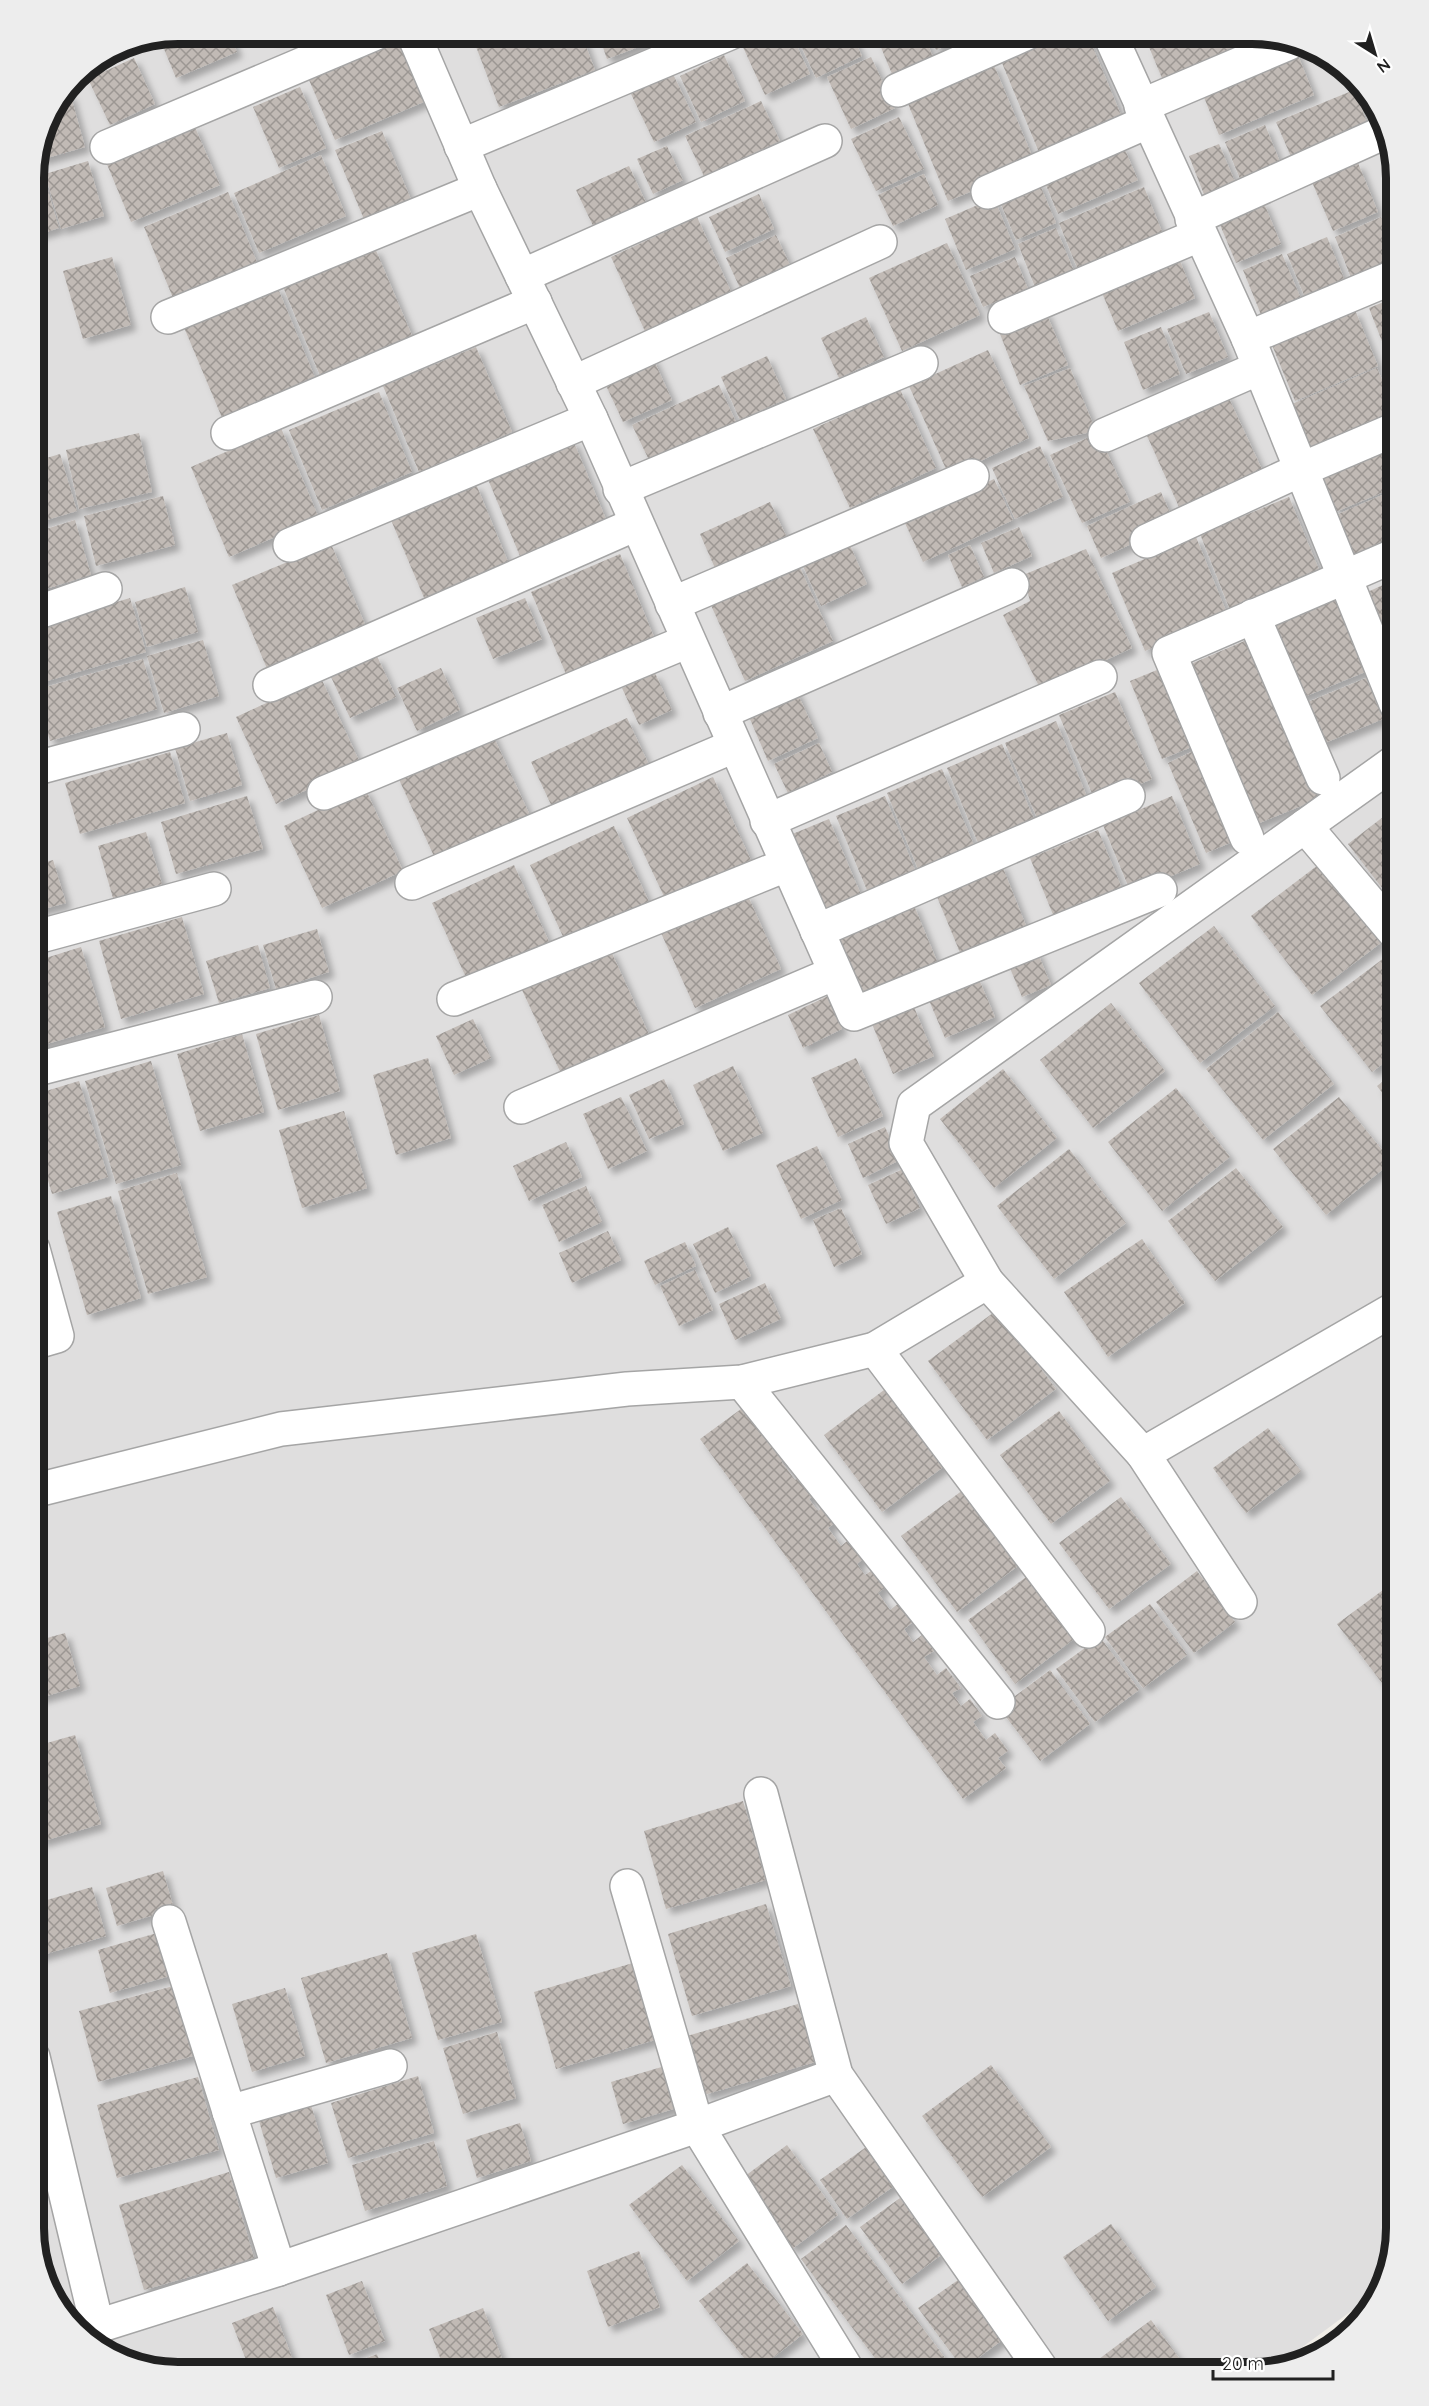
<svg xmlns="http://www.w3.org/2000/svg" width="1429" height="2406" viewBox="0 0 1429 2406" font-family="Quicksand,sans-serif">
  <style>
    .residential { fill: #dfdede }
    .building { fill: url(#building-cross-hatch); filter: url(#shadow) }
    .lines { fill: none; stroke-linecap: round; stroke-linejoin: round }
    .minor-casing { stroke: #a5a5a5; stroke-width: 36 }
    .minor { stroke: #fff; stroke-width: 33 }
    .rim { fill: none; stroke: #212121; stroke-width: 8 }
  </style>
  <defs>
    <pattern id="building-cross-hatch" width="8" height="8" patternUnits="userSpaceOnUse" patternTransform="scale(1.5)"><rect width="8" height="8" fill="#c1bab5"/><path d="M0 0l8 8M0 8l8-8" fill="none" stroke="#9c9793"/></pattern>
    <filter id="shadow"><feDropShadow dx="5.5" dy="5.5" stdDeviation="3" flood-color="#0004"/></filter>
  </defs>
  <rect width="100%" height="100%" fill="#f1eee8"/>
  <path class="residential" d="M178,33H1261L1332,58L1381,114L1396,178V2229L1377,2292L1274,2368L1251,2373H169L98,2349L48,2292L33,2228V169L44,122L76,75L123,44Z"/>
  <g class="building">
    <path d="M178,33H229L237,52L176,78L159,37Z"/>
    <path d="M272,33H291L275,40Z"/>
    <path d="M504,33H581L595,70L499,107L475,44Z"/>
    <path d="M598,33H675L607,59Z"/>
    <path d="M768,33H791L810,74L765,95L742,45Z"/>
    <path d="M795,33H851L862,56L816,78Z"/>
    <path d="M875,33H923L933,57L892,74Z"/>
    <path d="M929,33H971L972,35L936,50Z"/>
    <path d="M1071,33H1087L1126,127L1043,162L1002,63Z"/>
    <path d="M1182,33H1232L1239,51L1164,83L1149,47Z"/>
    <path d="M1237,33H1261L1278,39L1245,54Z"/>
    <path d="M401,41L426,101L335,140L309,80Z"/>
    <path d="M1295,48L1314,95L1219,135L1200,87Z"/>
    <path d="M724,55L745,101L701,122L680,76Z"/>
    <path d="M871,57L895,108L851,129L827,77Z"/>
    <path d="M134,58L155,104L110,125L88,79Z"/>
    <path d="M993,63L1036,165L948,201L906,99Z"/>
    <path d="M673,74L696,122L654,142L631,94Z"/>
    <path d="M300,87L326,148L279,168L253,107Z"/>
    <path d="M1354,90L1369,127L1292,159L1276,122Z"/>
    <path d="M70,93L85,147L40,160L38,150L44,122L62,96Z"/>
    <path d="M761,101L780,141L704,176L685,136Z"/>
    <path d="M899,117L924,169L876,191L851,139Z"/>
    <path d="M194,125L220,185L131,222L106,162Z"/>
    <path d="M1265,125L1280,162L1240,179L1225,142Z"/>
    <path d="M382,131L413,204L366,224L335,150Z"/>
    <path d="M1219,144L1236,184L1205,197L1189,156Z"/>
    <path d="M1123,145L1138,180L1058,214L1043,178Z"/>
    <path d="M667,146L683,180L653,194L637,159Z"/>
    <path d="M321,155L346,216L259,253L234,193Z"/>
    <path d="M88,161L104,216L61,229L45,174Z"/>
    <path d="M1358,163L1378,212L1333,231L1312,182Z"/>
    <path d="M629,166L648,207L596,232L576,190Z"/>
    <path d="M43,174L59,228L33,236V177Z"/>
    <path d="M924,174L938,205L893,226L878,195Z"/>
    <path d="M1038,180L1056,223L1016,240L998,197Z"/>
    <path d="M1144,187L1163,234L1078,270L1059,223Z"/>
    <path d="M228,192L257,262L173,298L144,227Z"/>
    <path d="M759,194L774,229L725,252L709,217Z"/>
    <path d="M994,198L1015,249L966,270L945,219Z"/>
    <path d="M1263,201L1281,244L1236,263L1218,220Z"/>
    <path d="M1396,214V238L1388,218Z"/>
    <path d="M697,217L735,300L649,340L611,257Z"/>
    <path d="M1381,217L1396,253V271L1355,288L1335,237Z"/>
    <path d="M1056,228L1074,271L1035,287L1018,244Z"/>
    <path d="M776,235L796,278L746,301L726,258Z"/>
    <path d="M1327,237L1346,283L1306,300L1287,254Z"/>
    <path d="M947,243L980,315L902,351L869,278Z"/>
    <path d="M375,248L413,338L321,378L283,287Z"/>
    <path d="M1282,254L1302,301L1262,317L1243,270Z"/>
    <path d="M1178,256L1195,298L1118,331L1100,288Z"/>
    <path d="M112,257L131,325L83,339L63,271Z"/>
    <path d="M1015,257L1028,289L983,307L970,276Z"/>
    <path d="M277,286L316,380L223,420L183,325Z"/>
    <path d="M1396,297V359L1390,362L1369,308Z"/>
    <path d="M1045,310L1068,365L1020,385L998,329Z"/>
    <path d="M1355,310L1378,366L1295,401L1272,345Z"/>
    <path d="M1209,312L1228,357L1186,374L1167,329Z"/>
    <path d="M866,317L884,357L839,378L821,338Z"/>
    <path d="M1161,327L1180,374L1143,390L1124,342Z"/>
    <path d="M476,347L512,432L419,472L383,386Z"/>
    <path d="M988,350L1029,438L949,476L909,386Z"/>
    <path d="M652,356L672,400L623,422L603,379Z"/>
    <path d="M767,356L786,399L740,420L721,377Z"/>
    <path d="M1070,368L1096,431L1048,441L1024,386Z"/>
    <path d="M1377,368L1396,412L1310,447L1292,404Z"/>
    <path d="M719,385L736,422L650,462L632,425Z"/>
    <path d="M900,389L936,468L850,508L813,429Z"/>
    <path d="M379,392L412,472L322,510L289,430Z"/>
    <path d="M1226,392L1266,478L1183,516L1144,429Z"/>
    <path d="M281,428L319,518L229,557L191,467Z"/>
    <path d="M139,433L152,492L79,509L66,450Z"/>
    <path d="M1098,433L1130,502L1082,523L1050,455Z"/>
    <path d="M1396,436V487L1335,512L1317,470Z"/>
    <path d="M573,440L608,524L522,561L487,477Z"/>
    <path d="M1040,446L1063,497L1015,519L992,468Z"/>
    <path d="M60,454L77,511L33,524V462Z"/>
    <path d="M994,479L1013,520L923,562L904,521Z"/>
    <path d="M476,484L509,564L425,600L391,520Z"/>
    <path d="M1396,489V545L1356,562L1336,515Z"/>
    <path d="M1161,492L1175,524L1101,558L1087,526Z"/>
    <path d="M163,496L175,545L96,566L84,516Z"/>
    <path d="M1289,497L1320,572L1230,610L1200,534Z"/>
    <path d="M770,502L789,542L718,575L700,534Z"/>
    <path d="M75,520L91,575L39,591L33,571V533Z"/>
    <path d="M1019,527L1032,556L994,573L981,543Z"/>
    <path d="M1196,537L1228,616L1145,651L1112,573Z"/>
    <path d="M849,543L867,584L821,606L802,564Z"/>
    <path d="M331,544L367,629L268,671L232,585Z"/>
    <path d="M970,545L984,577L962,587L948,555Z"/>
    <path d="M1086,549L1132,648L1041,690L1003,615L1030,601L1023,575Z"/>
    <path d="M620,554L654,637L566,674L531,592Z"/>
    <path d="M798,563L833,641L745,681L710,603Z"/>
    <path d="M1396,579V680L1361,595Z"/>
    <path d="M185,587L198,632L147,647L135,602Z"/>
    <path d="M1339,597L1370,670L1299,699L1269,626Z"/>
    <path d="M130,598L146,652L37,684L33,671V627Z"/>
    <path d="M525,598L542,639L493,659L476,618Z"/>
    <path d="M1256,636L1323,797L1252,826L1186,666Z"/>
    <path d="M203,640L219,696L164,713L147,656Z"/>
    <path d="M377,656L396,697L350,718L331,677Z"/>
    <path d="M143,659L157,709L50,741L35,690Z"/>
    <path d="M441,668L460,710L417,731L397,688Z"/>
    <path d="M1162,668L1194,746L1162,759L1130,681Z"/>
    <path d="M655,673L672,710L639,725L622,688Z"/>
    <path d="M321,678L361,765L276,804L236,717Z"/>
    <path d="M1366,678L1383,719L1320,745L1303,704Z"/>
    <path d="M795,688L818,738L768,761L746,710Z"/>
    <path d="M1115,692L1152,779L1096,803L1059,715Z"/>
    <path d="M627,718L650,767L554,811L531,762Z"/>
    <path d="M1056,721L1090,804L1040,825L1005,743Z"/>
    <path d="M33,726L39,744L33,746Z"/>
    <path d="M491,731L533,822L438,865L397,775Z"/>
    <path d="M227,733L242,785L190,801L175,748Z"/>
    <path d="M819,743L832,772L788,793L774,764Z"/>
    <path d="M1002,744L1037,826L981,850L947,768Z"/>
    <path d="M1200,748L1237,840L1206,853L1168,763Z"/>
    <path d="M170,752L185,803L80,834L65,783Z"/>
    <path d="M942,769L976,850L920,874L887,793Z"/>
    <path d="M713,777L754,867L669,907L627,818Z"/>
    <path d="M365,788L403,871L322,908L284,826Z"/>
    <path d="M247,796L263,849L176,874L161,822Z"/>
    <path d="M885,796L917,875L869,895L836,816Z"/>
    <path d="M1172,796L1200,864L1131,893L1103,825Z"/>
    <path d="M1396,807V906L1348,844Z"/>
    <path d="M829,819L862,897L823,913L790,835Z"/>
    <path d="M614,826L650,904L566,943L530,865Z"/>
    <path d="M1098,830L1124,893L1056,922L1030,858Z"/>
    <path d="M146,832L162,884L113,898L98,846Z"/>
    <path d="M53,860L66,903L33,912V866Z"/>
    <path d="M1322,862L1382,942L1312,995L1251,916Z"/>
    <path d="M1001,863L1027,928L961,955L935,892Z"/>
    <path d="M514,865L551,946L469,984L432,903Z"/>
    <path d="M747,894L781,969L695,1008L661,933Z"/>
    <path d="M913,903L939,966L863,998L837,935Z"/>
    <path d="M182,917L204,994L121,1019L99,941Z"/>
    <path d="M1214,926L1275,1006L1200,1063L1139,983Z"/>
    <path d="M317,929L329,972L276,989L263,945Z"/>
    <path d="M258,945L270,988L219,1003L206,961Z"/>
    <path d="M81,947L105,1027L33,1048V962Z"/>
    <path d="M610,949L652,1041L565,1082L522,990Z"/>
    <path d="M1036,949L1051,985L1022,997L1007,961Z"/>
    <path d="M1392,952L1396,958V1054L1372,1072L1320,1006Z"/>
    <path d="M978,977L995,1017L945,1038L928,998Z"/>
    <path d="M828,996L842,1029L803,1048L788,1015Z"/>
    <path d="M1111,1003L1165,1071L1093,1128L1040,1060Z"/>
    <path d="M914,1007L934,1056L893,1074L872,1024Z"/>
    <path d="M1278,1012L1334,1084L1263,1140L1206,1069Z"/>
    <path d="M319,1015L340,1091L278,1110L256,1034Z"/>
    <path d="M473,1019L491,1058L454,1075L436,1036Z"/>
    <path d="M242,1034L264,1112L200,1131L177,1054Z"/>
    <path d="M428,1058L451,1138L396,1155L373,1075Z"/>
    <path d="M856,1058L883,1116L838,1137L811,1078Z"/>
    <path d="M151,1061L181,1165L116,1184L85,1081Z"/>
    <path d="M733,1066L763,1133L723,1151L693,1085Z"/>
    <path d="M1003,1069L1057,1138L994,1188L940,1119Z"/>
    <path d="M1396,1071V1111L1377,1086Z"/>
    <path d="M664,1079L684,1124L649,1139L629,1095Z"/>
    <path d="M79,1081L108,1177L52,1194L33,1130V1095Z"/>
    <path d="M1176,1088L1230,1157L1162,1211L1108,1142Z"/>
    <path d="M621,1097L647,1151L608,1169L583,1114Z"/>
    <path d="M1339,1097L1392,1162L1326,1215L1273,1149Z"/>
    <path d="M344,1111L367,1188L302,1208L279,1130Z"/>
    <path d="M885,1127L900,1160L863,1178L848,1144Z"/>
    <path d="M566,1142L582,1177L529,1201L513,1166Z"/>
    <path d="M817,1146L842,1200L801,1219L776,1165Z"/>
    <path d="M1069,1149L1126,1223L1054,1279L997,1206Z"/>
    <path d="M1236,1168L1283,1227L1215,1281L1168,1221Z"/>
    <path d="M903,1169L920,1208L886,1224L868,1185Z"/>
    <path d="M177,1173L207,1277L148,1294L118,1191Z"/>
    <path d="M586,1186L602,1222L559,1242L542,1205Z"/>
    <path d="M111,1196L141,1298L87,1315L57,1212Z"/>
    <path d="M841,1208L862,1254L834,1267L813,1220Z"/>
    <path d="M728,1227L751,1276L715,1293L693,1244Z"/>
    <path d="M608,1231L621,1260L572,1283L559,1253Z"/>
    <path d="M1142,1239L1185,1303L1108,1357L1064,1292Z"/>
    <path d="M685,1242L696,1266L655,1285L644,1261Z"/>
    <path d="M695,1270L713,1310L679,1326L660,1286Z"/>
    <path d="M765,1283L781,1319L735,1340L719,1304Z"/>
    <path d="M997,1310L1056,1389L987,1440L928,1361Z"/>
    <path d="M888,1387L946,1465L882,1512L824,1435Z"/>
    <path d="M741,1409L747,1417L758,1410L769,1426L761,1432L770,1446L779,1439L790,1454L781,1461L795,1480L804,1473L818,1492L809,1499L818,1511L827,1504L839,1520L828,1528L841,1546L851,1538L865,1557L857,1564L865,1575L874,1569L887,1586L878,1593L890,1610L899,1603L913,1622L904,1629L913,1642L922,1635L934,1651L924,1657L937,1675L946,1668L961,1688L952,1693L961,1706L970,1699L982,1716L973,1722L986,1740L995,1733L1008,1751L998,1758L1006,1768L963,1799L700,1439Z"/>
    <path d="M1059,1411L1110,1481L1051,1524L1000,1455Z"/>
    <path d="M1268,1428L1301,1471L1246,1513L1213,1468Z"/>
    <path d="M963,1490L1019,1565L957,1612L901,1536Z"/>
    <path d="M1121,1497L1171,1564L1109,1609L1059,1543Z"/>
    <path d="M1197,1571L1235,1622L1194,1653L1156,1602Z"/>
    <path d="M1033,1572L1079,1635L1015,1684L968,1620Z"/>
    <path d="M1383,1590L1396,1608V1672L1382,1683L1337,1624Z"/>
    <path d="M1150,1604L1187,1655L1143,1688L1105,1637Z"/>
    <path d="M65,1633L80,1686L33,1700V1642Z"/>
    <path d="M1100,1637L1139,1690L1095,1722L1056,1669Z"/>
    <path d="M1050,1670L1090,1724L1040,1761L999,1708Z"/>
    <path d="M75,1735L101,1824L40,1842L33,1819V1747Z"/>
    <path d="M743,1801L766,1880L666,1909L644,1831Z"/>
    <path d="M163,1871L174,1909L117,1926L106,1888Z"/>
    <path d="M92,1887L106,1936L33,1958V1904Z"/>
    <path d="M766,1904L791,1986L692,2016L668,1934Z"/>
    <path d="M157,1933L170,1976L110,1993L98,1950Z"/>
    <path d="M476,1934L502,2022L438,2040L412,1953Z"/>
    <path d="M387,1953L412,2038L326,2063L301,1978Z"/>
    <path d="M633,1963L655,2040L556,2069L534,1992Z"/>
    <path d="M181,1984L200,2054L98,2082L79,2011Z"/>
    <path d="M285,1988L305,2056L252,2072L232,2004Z"/>
    <path d="M798,2004L815,2062L704,2095L687,2036Z"/>
    <path d="M497,2032L516,2098L463,2114L443,2048Z"/>
    <path d="M991,2065L1051,2147L982,2197L922,2116Z"/>
    <path d="M665,2066L677,2108L623,2124L611,2082Z"/>
    <path d="M418,2076L434,2133L348,2158L331,2103Z"/>
    <path d="M198,2077L219,2150L117,2178L97,2105Z"/>
    <path d="M311,2105L328,2163L276,2178L259,2121Z"/>
    <path d="M520,2123L531,2161L477,2178L466,2140Z"/>
    <path d="M434,2141L447,2186L365,2211L352,2165Z"/>
    <path d="M787,2145L838,2215L792,2249L741,2179Z"/>
    <path d="M869,2145L897,2184L847,2219L820,2180Z"/>
    <path d="M682,2165L739,2241L687,2281L629,2205Z"/>
    <path d="M229,2172L254,2258L144,2290L119,2205Z"/>
    <path d="M900,2198L941,2255L902,2284L860,2227Z"/>
    <path d="M1111,2224L1156,2287L1108,2321L1063,2257Z"/>
    <path d="M846,2225L954,2370L951,2373H886L801,2259Z"/>
    <path d="M639,2251L660,2307L608,2327L587,2271Z"/>
    <path d="M747,2263L803,2334L755,2372L699,2301Z"/>
    <path d="M961,2278L1005,2338L963,2369L918,2308Z"/>
    <path d="M362,2281L385,2341L349,2355L326,2295Z"/>
    <path d="M273,2307L294,2363L270,2373H251L232,2323Z"/>
    <path d="M483,2308L504,2364L480,2373H446L429,2329Z"/>
    <path d="M1151,2320L1185,2366L1176,2373H1098L1091,2365Z"/>
    <path d="M377,2354L384,2373H349L346,2366Z"/>
    <path d="M817,2359L827,2373H799Z"/>
    <path d="M334,2360L339,2373H301Z"/>
    <path d="M635,2361L639,2373H606Z"/>
    <path d="M1020,2361L1028,2373H1004Z"/>
  </g>
  <g class="lines">
    <defs>
      <g id="minor">
        <path d="M413,33L480,189L591,419L854,1014L1160,890"/>
        <path d="M1109,33L1248,338L1396,704"/>
        <path d="M898,90L1027,33"/>
        <path d="M1141,106L1289,43"/>
        <path d="M461,146L730,33"/>
        <path d="M107,147L376,33"/>
        <path d="M988,192L1147,122"/>
        <path d="M1192,219L1385,132"/>
        <path d="M522,276L825,141"/>
        <path d="M168,317L480,189"/>
        <path d="M1005,317L1199,235"/>
        <path d="M1248,338L1396,276"/>
        <path d="M573,383L880,242"/>
        <path d="M228,433L535,302"/>
        <path d="M1105,435L1259,368"/>
        <path d="M620,489L921,363"/>
        <path d="M1147,541L1300,470L1396,429"/>
        <path d="M290,545L591,419"/>
        <path d="M672,604L972,476"/>
        <path d="M33,614L105,589"/>
        <path d="M1253,616L1323,778"/>
        <path d="M270,685L636,524"/>
        <path d="M720,713L1012,585"/>
        <path d="M33,769L183,729"/>
        <path d="M324,793L688,641"/>
        <path d="M767,821L1100,677"/>
        <path d="M1305,826L1396,934"/>
        <path d="M1247,838L1169,653L1396,555"/>
        <path d="M412,883L734,746"/>
        <path d="M817,931L1128,796"/>
        <path d="M33,938L214,889"/>
        <path d="M454,999L786,865"/>
        <path d="M33,1070L315,997"/>
        <path d="M521,1107L835,973"/>
        <path d="M1396,1308L1143,1454L987,1282L906,1143L914,1105L1396,761"/>
        <path d="M33,1343L57,1336L33,1249"/>
        <path d="M875,1349L1088,1631"/>
        <path d="M742,1382L998,1702"/>
        <path d="M1143,1454L1240,1602"/>
        <path d="M33,1491L281,1429L627,1389L742,1382L875,1349L987,1282"/>
        <path d="M761,1794L836,2075L1044,2373"/>
        <path d="M627,1886L697,2126L849,2373"/>
        <path d="M169,1922L279,2269"/>
        <path d="M33,2057L97,2325"/>
        <path d="M229,2112L390,2066"/>
        <path d="M82,2331L279,2269L697,2126L836,2075"/>
      </g>
    </defs>
    <use href="#minor" class="minor-casing"/>
    <use href="#minor" class="minor"/>
  </g>
  <path d="M0 0H1429V2406H0ZM178 44H1252A134 134 0 0 1 1386 178V2228A134 134 0 0 1 1252 2362H178A134 134 0 0 1 44 2228V178A134 134 0 0 1 178 44Z" fill="#ededed" fill-rule="evenodd"/>
  <path class="rim" d="M178 44H1252A134 134 0 0 1 1386 178V2228A134 134 0 0 1 1252 2362H178A134 134 0 0 1 44 2228V178A134 134 0 0 1 178 44Z"/>
  <g transform="translate(1375 54) rotate(143)" stroke="#ffffff" stroke-width="4.5" paint-order="stroke">
  <path d="M0-4.5L10 22L0 15L-10 22Z" fill="#212121"/>
  <text y="-9" font-size="16" font-weight="bold" text-anchor="middle" fill="#212121">N</text>
  </g>
  <path d="M1213 2370v9h120v-9" fill="none" stroke="#212121" stroke-width="3"/>
  <text x="1222" y="2370" font-size="18" fill="#212121" stroke="#ffffff" stroke-width="4.5" paint-order="stroke">20 m</text>
</svg>
